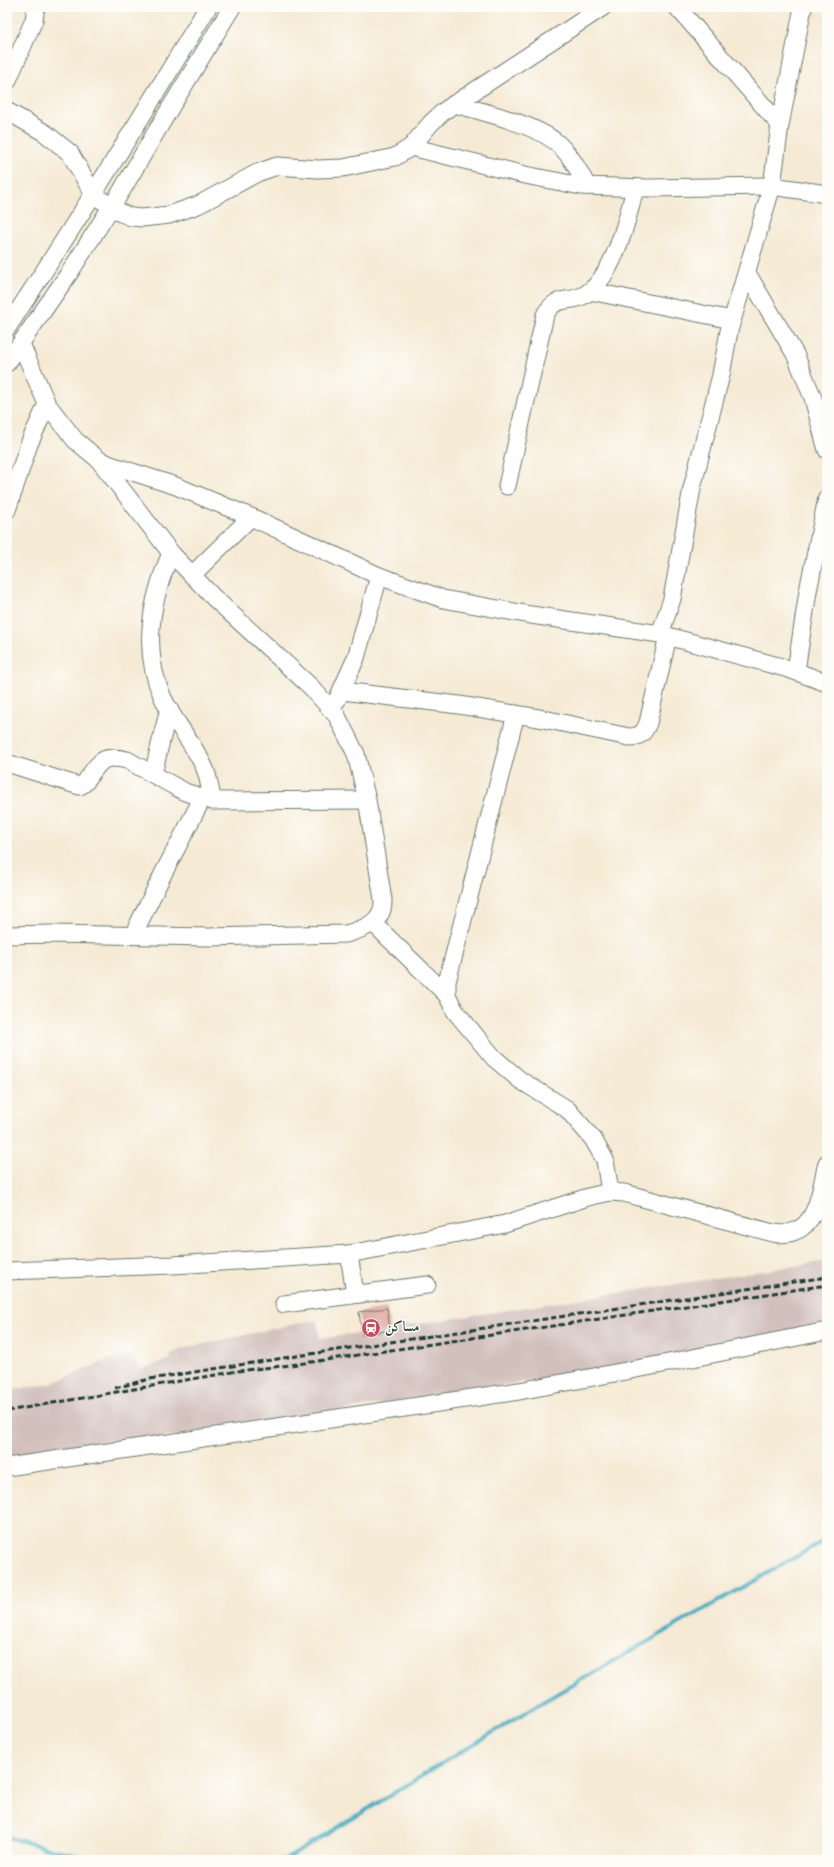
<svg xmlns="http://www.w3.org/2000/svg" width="834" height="1867" viewBox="0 0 834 1867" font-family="'Sorts Mill Goudy',Amiri,serif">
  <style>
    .industrial { fill: #d1c0bc }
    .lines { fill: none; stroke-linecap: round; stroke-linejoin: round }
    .stream { stroke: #44aec3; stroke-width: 4 }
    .building { fill: #db9a92 }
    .minor-casing { stroke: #6a7a6c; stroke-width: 19 }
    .minor { stroke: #fff; stroke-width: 17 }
    .rail { stroke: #1f3d34; stroke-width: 3; stroke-dasharray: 6 3; stroke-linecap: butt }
    .labels { text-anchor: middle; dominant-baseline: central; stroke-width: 3; stroke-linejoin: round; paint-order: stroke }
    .poi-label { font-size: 14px; font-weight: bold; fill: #1f3d34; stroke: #fdfcf7; text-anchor: start }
  </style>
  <rect width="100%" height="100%" fill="#fdfcf7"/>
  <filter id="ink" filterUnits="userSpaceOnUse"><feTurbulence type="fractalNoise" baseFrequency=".025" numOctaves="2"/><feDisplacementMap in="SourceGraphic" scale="8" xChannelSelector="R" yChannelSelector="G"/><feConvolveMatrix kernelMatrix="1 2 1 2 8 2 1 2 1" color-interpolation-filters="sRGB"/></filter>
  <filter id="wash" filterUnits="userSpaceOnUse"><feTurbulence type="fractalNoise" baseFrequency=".012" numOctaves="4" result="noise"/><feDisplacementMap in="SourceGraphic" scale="16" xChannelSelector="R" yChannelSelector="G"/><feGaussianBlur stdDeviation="0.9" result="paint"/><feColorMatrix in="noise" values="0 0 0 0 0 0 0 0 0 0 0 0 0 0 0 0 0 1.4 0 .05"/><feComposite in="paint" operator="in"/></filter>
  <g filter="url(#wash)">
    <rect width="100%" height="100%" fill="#f5ead4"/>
    <path class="industrial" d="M827,1261V1323L609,1369L7,1462V1391L51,1384L107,1360L133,1355L139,1370L171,1359L170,1354L185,1348L285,1326L317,1320L320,1339Z"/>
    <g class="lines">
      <g class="stream">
        <path d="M7,1837L92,1860"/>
        <path d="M285,1860L539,1704L827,1539"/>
      </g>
    </g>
    <g id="blocks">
      <path class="building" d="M387,1308L390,1330L362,1335L359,1312Z"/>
    </g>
  </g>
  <g filter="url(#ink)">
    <use href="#blocks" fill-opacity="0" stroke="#6a7a6c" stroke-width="1"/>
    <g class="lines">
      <defs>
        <g id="minor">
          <path d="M677,7L780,125"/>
          <path d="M7,82L34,20L36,7"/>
          <path d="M454,104C481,111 537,125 557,143C571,155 579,171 587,186"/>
          <path d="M7,111L45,133L70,153L94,195L121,213L131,217L142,218L169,215L198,205L257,173L277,166L318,169L343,168L395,157L411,147L431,123L444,111L603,7"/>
          <path d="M411,147L525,175L581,186L649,188L772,186L827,194"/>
          <path d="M747,273L795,354L813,398L827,450"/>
          <path d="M590,291L732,320"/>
          <path d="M7,328C77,222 143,115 208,7"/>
          <path d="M21,344L47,404L75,440L99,460L111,465L176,486L251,517L379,576L443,599L531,615L660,634L789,669L827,683"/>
          <path d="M7,363L70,272L122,190L169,110L232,7"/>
          <path d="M507,486L545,315C557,293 569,305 586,294C614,276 628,218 635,188"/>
          <path d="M7,510L29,444L47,404"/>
          <path d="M171,553C151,600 141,650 163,698C174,723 194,743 205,769C209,778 210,791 213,801"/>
          <path d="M192,575L251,517"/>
          <path d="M660,634L672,599L692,488L721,375L729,331L772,186L780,125L803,7"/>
          <path d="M796,671L808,591L827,498"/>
          <path d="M342,691L459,705L539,718L629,737C640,737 644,733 648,723L668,636"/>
          <path d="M337,700L356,658L379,576"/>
          <path d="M516,714L447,982V995L455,1011L494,1058L520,1080L567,1109L593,1139L605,1160L610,1192"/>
          <path d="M7,763L79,786C84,785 86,782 88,778C101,759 104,755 127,760L185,792L213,801L367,800"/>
          <path d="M153,774L169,708"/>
          <path d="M373,923L447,995"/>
          <path d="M7,935L52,934L209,937L346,934C364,929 384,922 383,900L367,800L356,754L337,716L311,687L213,597L171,553L99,460"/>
          <path d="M133,935L164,872L202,799"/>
          <path d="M349,1254L355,1294"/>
          <path d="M7,1271L173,1265L349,1254L505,1224L588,1197L610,1192L624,1193L773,1233C817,1240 819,1195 827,1163"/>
          <path d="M284,1304L427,1285"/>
          <path d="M7,1467L519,1391L663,1364L827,1331"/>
        </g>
      </defs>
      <use href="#minor" class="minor-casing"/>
      <use href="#minor" class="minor"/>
      <g class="rail">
        <path d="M115,1388L150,1379L290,1357L827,1277"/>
        <path d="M7,1411L238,1371L291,1365L827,1285"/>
      </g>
    </g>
  </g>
  <defs>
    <symbol id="station-disc" viewBox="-11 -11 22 22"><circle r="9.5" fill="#d1495b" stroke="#fdfcf7"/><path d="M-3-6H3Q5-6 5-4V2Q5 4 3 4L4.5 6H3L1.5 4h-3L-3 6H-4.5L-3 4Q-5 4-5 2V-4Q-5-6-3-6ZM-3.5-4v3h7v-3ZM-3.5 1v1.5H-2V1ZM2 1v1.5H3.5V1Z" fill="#fff"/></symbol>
  </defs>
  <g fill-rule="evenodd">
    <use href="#station-disc" x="360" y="1317" width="22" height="22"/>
  </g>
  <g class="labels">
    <g class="poi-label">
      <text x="385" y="1328">مساكن</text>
    </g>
  </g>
  <rect width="834" height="1867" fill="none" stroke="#fdfcf7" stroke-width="24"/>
</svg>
